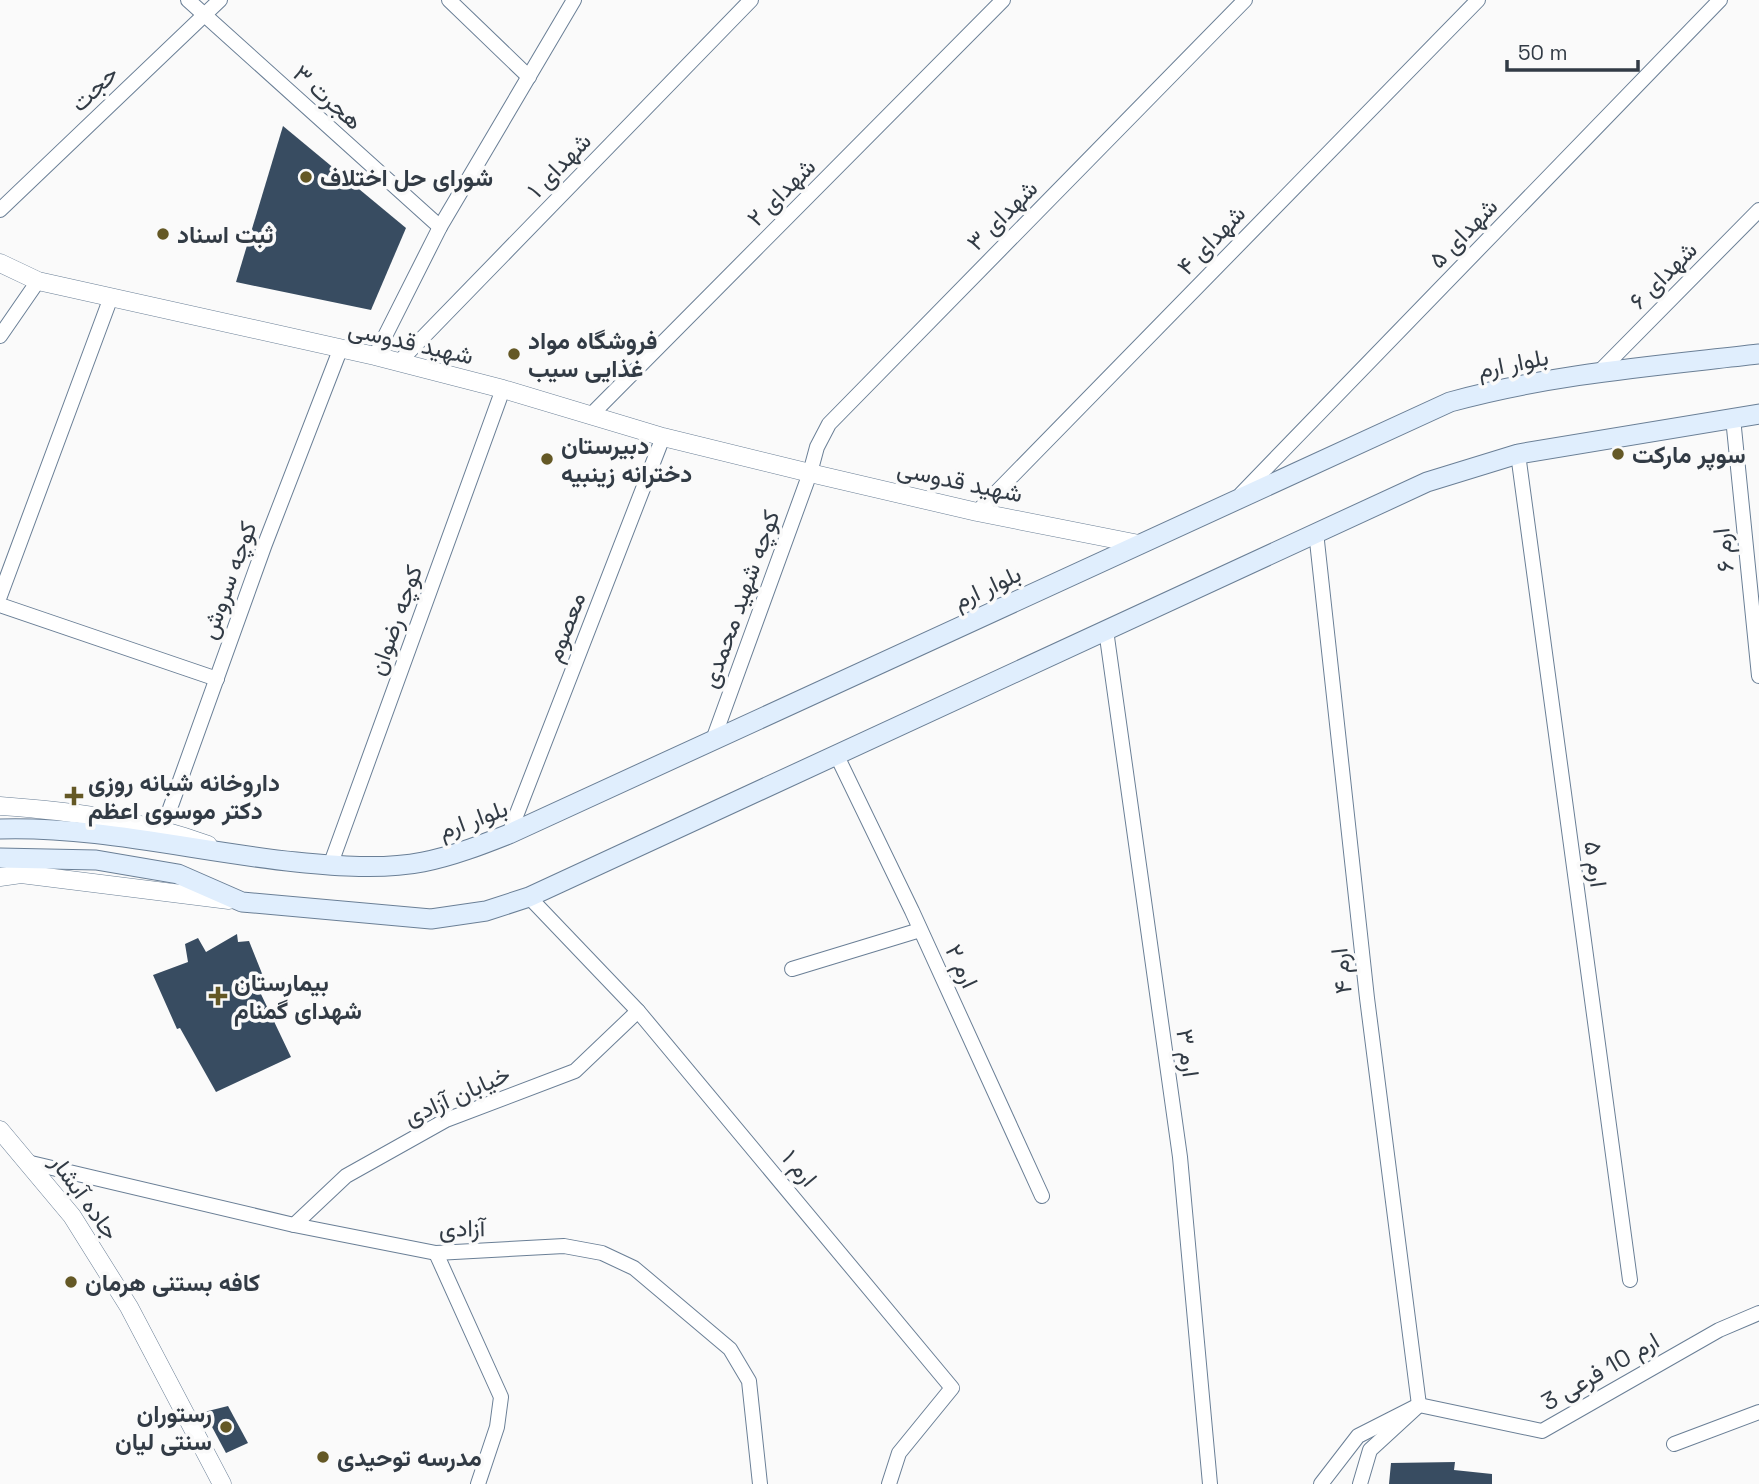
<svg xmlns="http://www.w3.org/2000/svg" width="1759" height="1484" viewBox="0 0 1759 1484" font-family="'Space Grotesk',Vazirmatn,sans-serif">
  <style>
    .building { fill: #384c61 }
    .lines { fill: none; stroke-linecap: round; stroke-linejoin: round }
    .minor-casing { stroke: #6a7f96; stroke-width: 16 }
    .tertiary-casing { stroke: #6a7f96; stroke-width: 19 }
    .secondary-casing { stroke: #6a7f96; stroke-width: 21 }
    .minor { stroke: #fff; stroke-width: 14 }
    .tertiary { stroke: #fff; stroke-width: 18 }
    .secondary { stroke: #e0eefd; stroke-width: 19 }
    .poi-dot { fill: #645825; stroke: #fafafa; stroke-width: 2.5 }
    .labels { text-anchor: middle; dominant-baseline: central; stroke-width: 7; stroke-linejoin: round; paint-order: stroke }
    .street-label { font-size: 24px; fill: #323b45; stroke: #fafafa }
    .poi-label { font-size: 24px; font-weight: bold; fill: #323b45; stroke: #fafafa; text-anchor: start }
  </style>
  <rect width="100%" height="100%" fill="#fafafa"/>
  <g class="building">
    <path d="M283,126L406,228L371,310L236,282Z"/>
    <path d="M237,934L238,942L249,941L267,986L259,990L291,1057L216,1092L180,1028L177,1029L153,975L188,962L185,944L198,938L206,952Z"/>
    <path d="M228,1406L248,1443L226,1453L204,1412Z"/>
    <path d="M1455,1462L1454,1470L1492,1474V1484H1389L1391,1463Z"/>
  </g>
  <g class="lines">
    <defs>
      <g id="minor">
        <path d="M188,0L440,227"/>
        <path d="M449,0L529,77"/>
        <path d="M0,210L220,0"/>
        <path d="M0,336L38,281"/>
        <path d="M375,356L440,227L574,0"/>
        <path d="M399,362L751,0"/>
        <path d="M1599,372L1759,210"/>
        <path d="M590,416L1003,0"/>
        <path d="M1733,418L1759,676"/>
        <path d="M1518,454L1630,1280"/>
        <path d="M1241,494L1720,0"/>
        <path d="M977,512L1478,0"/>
        <path d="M1316,532L1367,998L1419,1405L1370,1450L1360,1484"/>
        <path d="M0,596L111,297"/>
        <path d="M0,605L217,679"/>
        <path d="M1106,630L1180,1157L1210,1484"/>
        <path d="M713,740L810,473L817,447L829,424L1245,0"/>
        <path d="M837,756L912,911L1042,1196"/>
        <path d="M163,828L265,544L340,350"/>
        <path d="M509,834L663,437"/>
        <path d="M330,866L503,389"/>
        <path d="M529,897L638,1011L952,1388L899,1453L889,1484"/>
        <path d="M792,969L920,930"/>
        <path d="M31,1163L294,1225L436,1253L564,1246L602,1253L634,1268L730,1349L749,1381L760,1484"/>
        <path d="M294,1225L346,1176L446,1120L575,1071L638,1011"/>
        <path d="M436,1253L501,1397L497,1427L478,1484"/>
        <path d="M1674,1444L1759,1412"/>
        <path d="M1321,1484L1358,1436L1419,1405L1542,1431L1719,1330L1759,1313"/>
      </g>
      <g id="tertiary">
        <path d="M0,263L38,281L375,356L503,389L663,437L810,473L977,512L1139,544"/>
        <path d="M0,806C71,811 142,820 208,845"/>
        <path d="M0,877L21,874L229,900"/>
        <path d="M0,1130L72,1216L129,1307L222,1484"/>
      </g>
      <g id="secondary">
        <path d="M0,829C98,826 198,852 296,862C336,866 383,870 423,862C453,856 481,845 509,834L1450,402C1551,374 1655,366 1759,354"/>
        <path d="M0,858L96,860L178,874L242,902L431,919L486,911L529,897L1427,482L1518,454L1759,414"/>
      </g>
    </defs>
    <use href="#minor" class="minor-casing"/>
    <use href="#tertiary" class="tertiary-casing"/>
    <use href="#secondary" class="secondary-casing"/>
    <use href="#minor" class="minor"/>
    <use href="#tertiary" class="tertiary"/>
    <use href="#secondary" class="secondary"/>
  </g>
  <g class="poi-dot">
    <circle cx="306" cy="177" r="7"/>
    <circle cx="163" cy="234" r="7"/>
    <circle cx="514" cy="354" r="7"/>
    <circle cx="1618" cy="454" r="7"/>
    <circle cx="547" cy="459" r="7"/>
    <path d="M70.5 785.5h7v7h7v7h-7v7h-7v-7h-7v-7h7z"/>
    <path d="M214.5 985.5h7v7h7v7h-7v7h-7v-7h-7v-7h7z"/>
    <circle cx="71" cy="1282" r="7"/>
    <circle cx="226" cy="1427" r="7"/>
    <circle cx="323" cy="1457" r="7"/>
  </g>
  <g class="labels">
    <g class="street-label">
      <text transform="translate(94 88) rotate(-44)">حجت</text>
      <text transform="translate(328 97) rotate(42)">هجرت ۳</text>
      <text transform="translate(559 165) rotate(-46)">شهدای ۱</text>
      <text transform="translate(781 192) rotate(-45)">شهدای ۲</text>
      <text transform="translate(1002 215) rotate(-45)">شهدای ۳</text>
      <text transform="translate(1463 233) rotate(-46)">شهدای ۵</text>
      <text transform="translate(1211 240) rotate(-46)">شهدای ۴</text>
      <text transform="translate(1663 275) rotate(-45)">شهدای ۶</text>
      <text transform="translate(411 342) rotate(13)">شهید قدوسی</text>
      <text transform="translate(1513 363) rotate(-11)">بلوار ارم</text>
      <text transform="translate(960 481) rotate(12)">شهید قدوسی</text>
      <text transform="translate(1723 550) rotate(-96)">ارم ۶</text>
      <text transform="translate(228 580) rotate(-70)">کوچه سروش</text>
      <text transform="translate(987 587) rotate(-25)">بلوار ارم</text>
      <text transform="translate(740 599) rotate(-70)">کوچه شهید محمدی</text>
      <text transform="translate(395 620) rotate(-70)">کوچه رضوان</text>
      <text transform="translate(565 627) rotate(-69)">معصوم</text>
      <text transform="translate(473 819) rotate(-20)">بلوار ارم</text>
      <text transform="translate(1596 864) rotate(82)">ارم ۵</text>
      <text transform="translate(962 966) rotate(65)">ارم ۲</text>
      <text transform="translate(1341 971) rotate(-96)">ارم ۴</text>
      <text transform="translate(1188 1053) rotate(82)">ارم ۳</text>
      <text transform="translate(457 1095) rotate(-24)">خیابان آزادی</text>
      <text transform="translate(800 1168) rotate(50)">ارم ۱</text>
      <text transform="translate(85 1197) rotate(54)">جاده آبشار</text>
      <text transform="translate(462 1228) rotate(-1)">آزادی</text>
      <text transform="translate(1600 1371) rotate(-30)">ارم 10 فرعی 3</text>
    </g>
    <g class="poi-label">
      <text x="320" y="177">شورای حل اختلاف</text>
      <text x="177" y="234">ثبت اسناد</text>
      <text x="528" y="340">فروشگاه مواد<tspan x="528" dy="28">غذایی سیب</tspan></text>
      <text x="561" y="445">دبیرستان<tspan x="561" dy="28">دخترانه زینبیه</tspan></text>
      <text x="1632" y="454">سوپر مارکت</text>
      <text x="88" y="782">داروخانه شبانه روزی<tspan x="88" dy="28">دکتر موسوی اعظم</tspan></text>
      <text x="234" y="982">بیمارستان<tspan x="234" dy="28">شهدای گمنام</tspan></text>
      <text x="85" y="1282">کافه بستنی هرمان</text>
      <text x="212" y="1413" text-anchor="end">رستوران<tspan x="212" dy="28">سنتی لیان</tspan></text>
      <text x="337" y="1457">مدرسه توحیدی</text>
    </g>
  </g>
  <path d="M1507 60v10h131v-10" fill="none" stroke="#323b45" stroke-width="3.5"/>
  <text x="1518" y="60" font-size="21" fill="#323b45" stroke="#fafafa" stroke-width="5" paint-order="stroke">50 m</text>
</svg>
